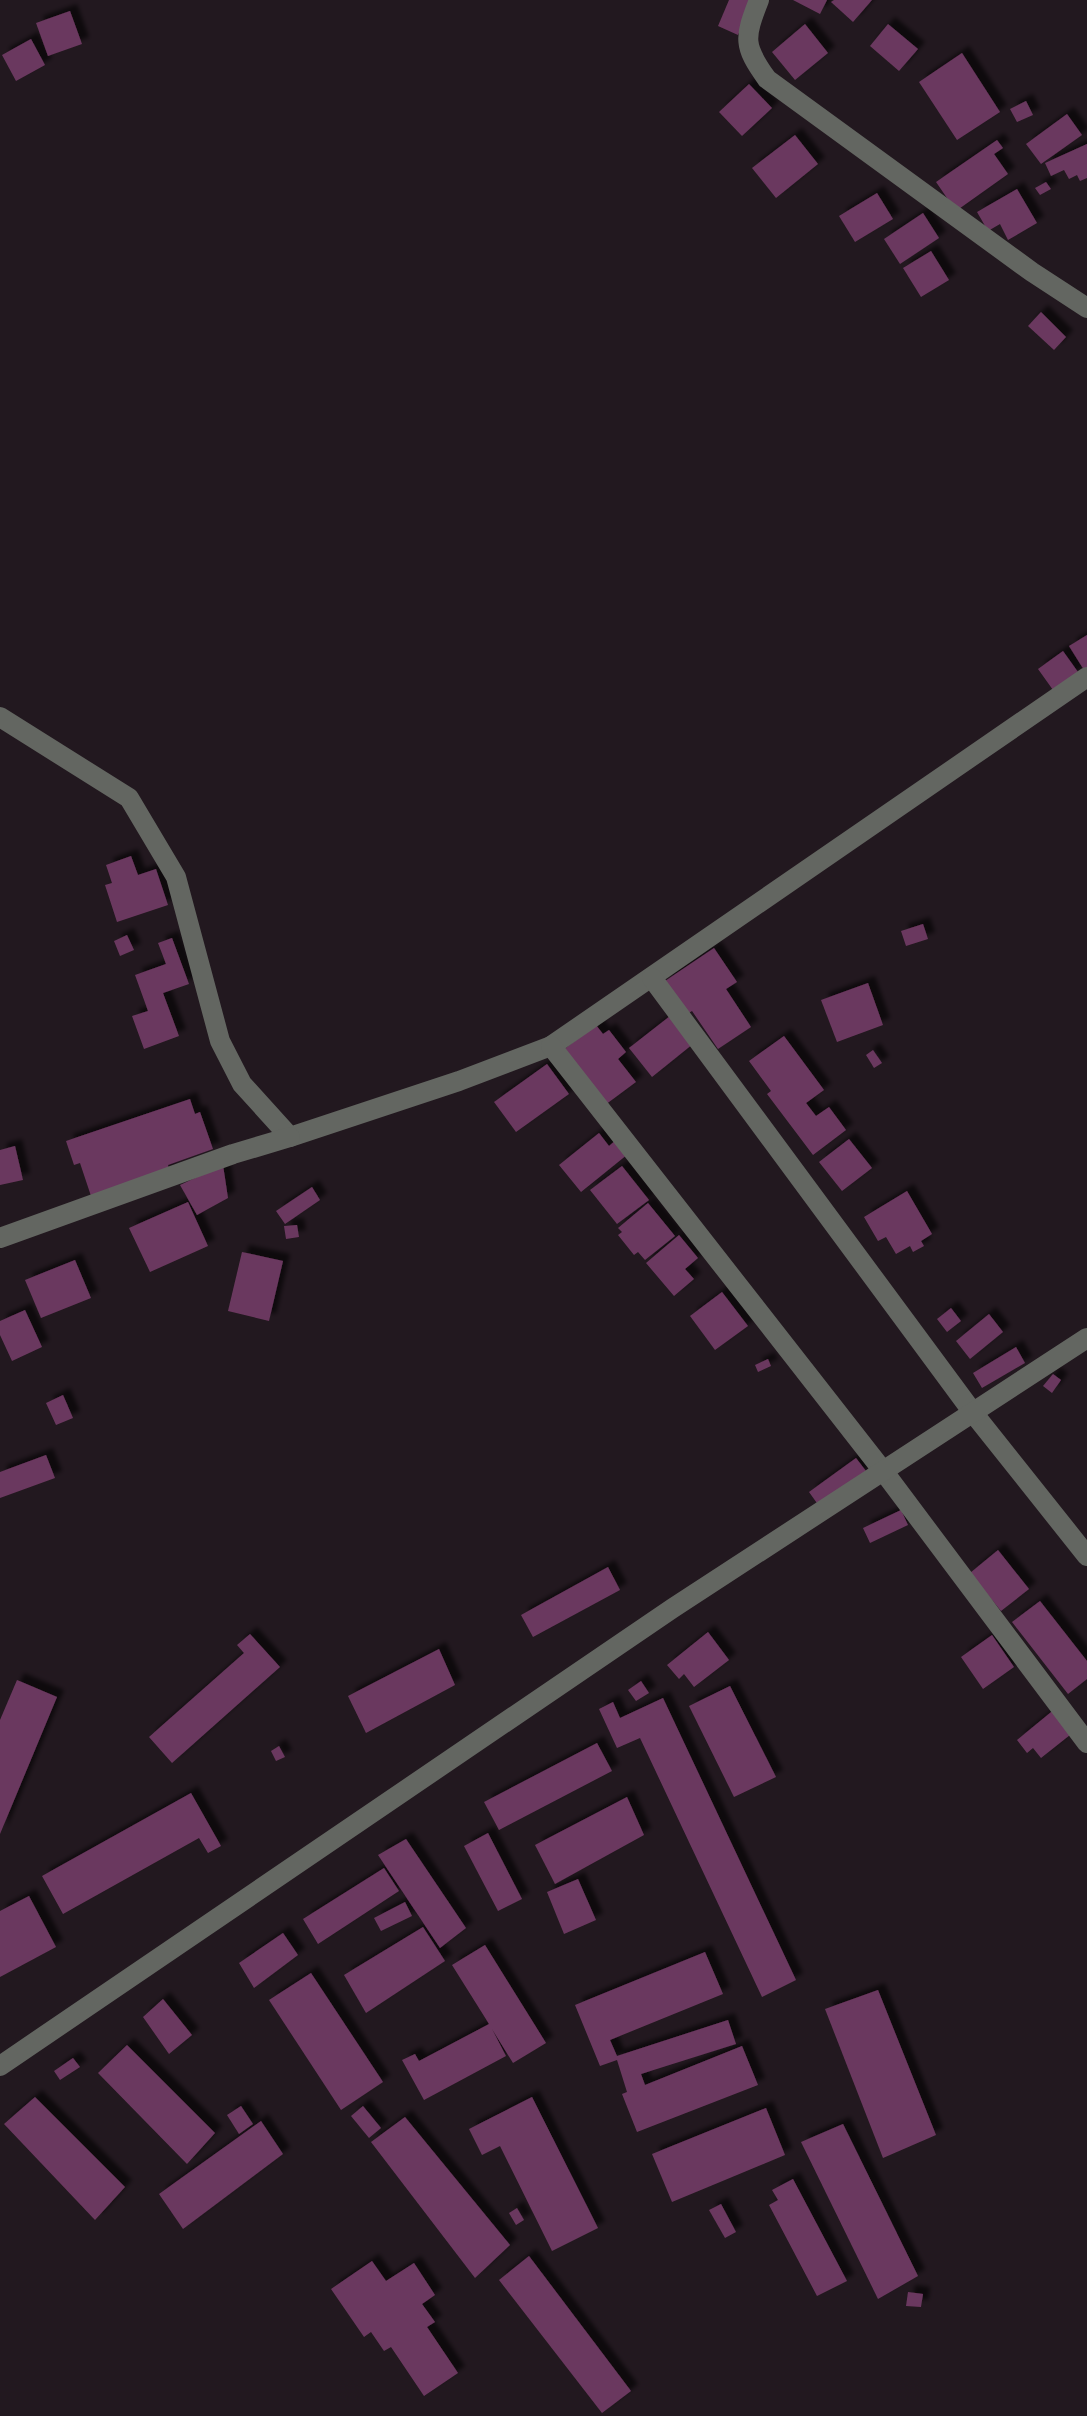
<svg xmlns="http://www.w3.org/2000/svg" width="1087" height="2416" viewBox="0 0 1087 2416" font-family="'Sofia Sans Condensed',sans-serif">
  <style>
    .building { fill: #6b385f; filter: url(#shadow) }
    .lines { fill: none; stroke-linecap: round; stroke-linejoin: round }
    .minor { stroke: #636661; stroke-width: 20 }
  </style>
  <defs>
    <filter id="shadow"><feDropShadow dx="7" dy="-7" stdDeviation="2" flood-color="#0009"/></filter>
  </defs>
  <rect width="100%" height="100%" fill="#22181f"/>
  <g class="building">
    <path d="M729,0H753L738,35L718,26Z"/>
    <path d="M793,0H827L820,14Z"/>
    <path d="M834,0H872L853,22L831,2Z"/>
    <path d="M70,11L82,44L48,56L36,23Z"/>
    <path d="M805,24L828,53L795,80L772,52Z"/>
    <path d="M888,24L918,49L899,71L870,46Z"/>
    <path d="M31,39L45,65L16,81L2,55Z"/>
    <path d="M962,53L1000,112L957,140L919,82Z"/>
    <path d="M749,84L772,108L742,136L719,112Z"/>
    <path d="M1026,101L1033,115L1017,122L1010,109Z"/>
    <path d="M1067,114L1082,135L1041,164L1026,144Z"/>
    <path d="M795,135L818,164L776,198L752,168Z"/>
    <path d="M997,140L1003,148L994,154L1008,174L956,211L936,182Z"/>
    <path d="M1087,144V178L1080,181L1077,175L1069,179L1064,170L1051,176L1045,163Z"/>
    <path d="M1046,182L1051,189L1040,195L1035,188Z"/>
    <path d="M1017,189L1037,223L1008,240L1000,224L988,231L977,212Z"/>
    <path d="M877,193L893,219L855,242L839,216Z"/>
    <path d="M923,213L939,238L900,264L884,239Z"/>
    <path d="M931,251L949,280L921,297L903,268Z"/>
    <path d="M1041,312L1066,337L1054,350L1028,326Z"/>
    <path d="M1087,635V668L1084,670L1069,646Z"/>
    <path d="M1063,651L1078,672L1053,690L1038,669Z"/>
    <path d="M131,856L138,875L156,869L168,905L117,922L105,885L112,883L106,865Z"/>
    <path d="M923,924L928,939L906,946L901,931Z"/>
    <path d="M127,935L134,950L120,956L114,941Z"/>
    <path d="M172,938L189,984L163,993L179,1036L144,1049L132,1016L148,1011L135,975L166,964L158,943Z"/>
    <path d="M714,948L737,982L726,989L751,1027L718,1049L692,1011L687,1014L665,981Z"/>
    <path d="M868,983L883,1025L837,1042L821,1000Z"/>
    <path d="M670,1016L693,1044L652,1077L629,1048Z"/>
    <path d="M596,1025L603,1034L609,1030L626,1052L618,1059L636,1082L605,1105L563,1050Z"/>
    <path d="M784,1036L824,1090L806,1103L816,1116L829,1107L846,1130L813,1155L767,1094L771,1091L749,1061Z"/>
    <path d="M873,1050L882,1063L874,1068L866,1055Z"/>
    <path d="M547,1064L569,1094L516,1132L494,1102Z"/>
    <path d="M190,1099L195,1114L200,1112L213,1149L168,1165L169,1169L91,1196L80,1163L74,1165L66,1141Z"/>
    <path d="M599,1133L609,1146L616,1140L628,1154L581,1192L559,1165Z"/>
    <path d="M849,1139L872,1168L842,1191L819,1162Z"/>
    <path d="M15,1146L23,1180L0,1185V1150Z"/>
    <path d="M223,1165L228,1198L197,1215L180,1185Z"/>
    <path d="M622,1166L649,1200L617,1224L590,1190Z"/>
    <path d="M312,1187L320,1200L285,1224L276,1211Z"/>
    <path d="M907,1191L932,1234L921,1241L924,1246L913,1252L910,1246L896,1254L886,1237L878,1241L864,1217Z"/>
    <path d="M188,1202L208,1246L150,1272L129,1228Z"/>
    <path d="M648,1203L675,1236L645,1260L638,1252L634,1255L618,1235L622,1232L618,1228Z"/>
    <path d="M297,1225L299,1237L286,1239L284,1226Z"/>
    <path d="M679,1235L698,1258L685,1269L694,1279L674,1296L646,1263Z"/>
    <path d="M242,1252L283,1261L269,1321L228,1311Z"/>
    <path d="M75,1260L91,1298L41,1318L25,1280Z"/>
    <path d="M722,1292L748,1326L715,1350L690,1316Z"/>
    <path d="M951,1308L961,1321L947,1332L937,1319Z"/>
    <path d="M25,1310L42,1347L12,1361L0,1335V1321Z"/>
    <path d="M989,1314L1003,1332L970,1359L956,1341Z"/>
    <path d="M1016,1347L1025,1363L982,1388L973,1373Z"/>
    <path d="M768,1359L771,1366L758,1372L755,1365Z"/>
    <path d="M1053,1374L1061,1380L1052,1393L1043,1386Z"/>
    <path d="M63,1395L73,1418L56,1425L46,1403Z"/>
    <path d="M46,1455L55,1478L0,1498V1472Z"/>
    <path d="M856,1458L866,1471L819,1506L809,1492Z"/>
    <path d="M901,1510L908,1525L870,1543L863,1528Z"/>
    <path d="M998,1550L1029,1589L1001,1611L970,1573Z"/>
    <path d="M608,1567L620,1590L533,1637L521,1615Z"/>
    <path d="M1040,1601L1087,1661V1679L1068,1694L1012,1622Z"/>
    <path d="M708,1632L729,1660L694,1687L684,1674L679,1679L667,1665Z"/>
    <path d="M250,1634L280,1667L172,1763L149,1737L244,1653L237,1645Z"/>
    <path d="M992,1635L1014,1667L983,1689L961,1657Z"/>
    <path d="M439,1649L455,1685L366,1733L348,1696Z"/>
    <path d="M17,1680L57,1697L0,1834V1720Z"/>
    <path d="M641,1681L649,1693L636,1701L628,1690Z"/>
    <path d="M730,1686L776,1777L734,1797L689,1706Z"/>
    <path d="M663,1698L796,1980L762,1997L640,1738L617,1748L599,1709L613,1702L620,1718Z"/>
    <path d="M1056,1708L1075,1731L1041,1758L1033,1748L1027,1753L1017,1740Z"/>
    <path d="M597,1743L612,1771L499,1830L484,1802Z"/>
    <path d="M279,1746L285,1757L276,1761L271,1751Z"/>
    <path d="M191,1793L221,1846L208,1853L199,1838L63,1914L42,1876Z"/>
    <path d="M627,1797L644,1835L555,1884L535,1845Z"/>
    <path d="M488,1833L522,1899L498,1911L464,1846Z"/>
    <path d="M406,1839L466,1928L440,1948L378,1855Z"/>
    <path d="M384,1868L399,1891L318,1944L303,1919Z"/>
    <path d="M578,1879L596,1920L564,1934L547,1892Z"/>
    <path d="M29,1896L56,1947L0,1977V1911Z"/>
    <path d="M405,1902L412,1916L381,1931L374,1918Z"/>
    <path d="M423,1927L445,1961L366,2013L344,1975Z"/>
    <path d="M283,1933L298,1955L254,1988L239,1963Z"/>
    <path d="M485,1945L546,2043L513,2063L492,2029L506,2056L424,2100L402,2060L415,2054L419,2061L489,2024L452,1965Z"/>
    <path d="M705,1952L723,1994L610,2040L617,2056L728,2020L736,2044L641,2074L645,2085L742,2046L758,2085L637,2132L622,2094L627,2092L617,2060L600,2066L575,2005Z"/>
    <path d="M311,1973L383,2082L341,2110L269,2000Z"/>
    <path d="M878,1990L936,2135L883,2158L825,2009Z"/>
    <path d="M163,1999L192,2035L169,2054L143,2017Z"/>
    <path d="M127,2045L215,2133L187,2164L98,2073Z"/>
    <path d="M73,2058L80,2067L60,2080L54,2071Z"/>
    <path d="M35,2097L125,2187L95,2220L4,2124Z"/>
    <path d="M532,2097L598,2228L552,2251L500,2146L482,2155L469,2129Z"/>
    <path d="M241,2106L253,2124L239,2134L227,2115Z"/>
    <path d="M363,2106L381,2128L369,2138L351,2116Z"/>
    <path d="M766,2108L785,2155L672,2202L652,2154Z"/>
    <path d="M405,2117L510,2245L475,2278L371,2142Z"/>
    <path d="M261,2121L283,2154L183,2229L159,2194Z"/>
    <path d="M843,2124L918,2276L878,2299L801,2142Z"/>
    <path d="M793,2179L847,2281L817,2296L769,2205L778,2200L772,2190Z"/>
    <path d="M721,2204L736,2232L725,2238L709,2210Z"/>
    <path d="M517,2208L524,2220L516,2225L509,2213Z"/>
    <path d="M529,2256L631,2391L602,2413L499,2280Z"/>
    <path d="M372,2261L386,2281L414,2263L435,2295L422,2304L435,2322L427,2327L458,2373L424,2396L391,2347L384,2351L371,2332L364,2337L331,2289Z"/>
    <path d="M908,2292L923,2294L921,2307L906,2306Z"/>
  </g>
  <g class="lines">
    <g class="minor">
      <path d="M759,0C744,38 743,46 767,79L1032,272L1087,308"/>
      <path d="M0,717L129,798L176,877L220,1041L242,1084L290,1137L459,1081L551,1046L1087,677"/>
      <path d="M652,978L974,1414L1087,1556"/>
      <path d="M551,1046L887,1476L1087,1743"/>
      <path d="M0,1238L233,1154L290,1137"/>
      <path d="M0,2066L673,1608L1087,1338"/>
    </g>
  </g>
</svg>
